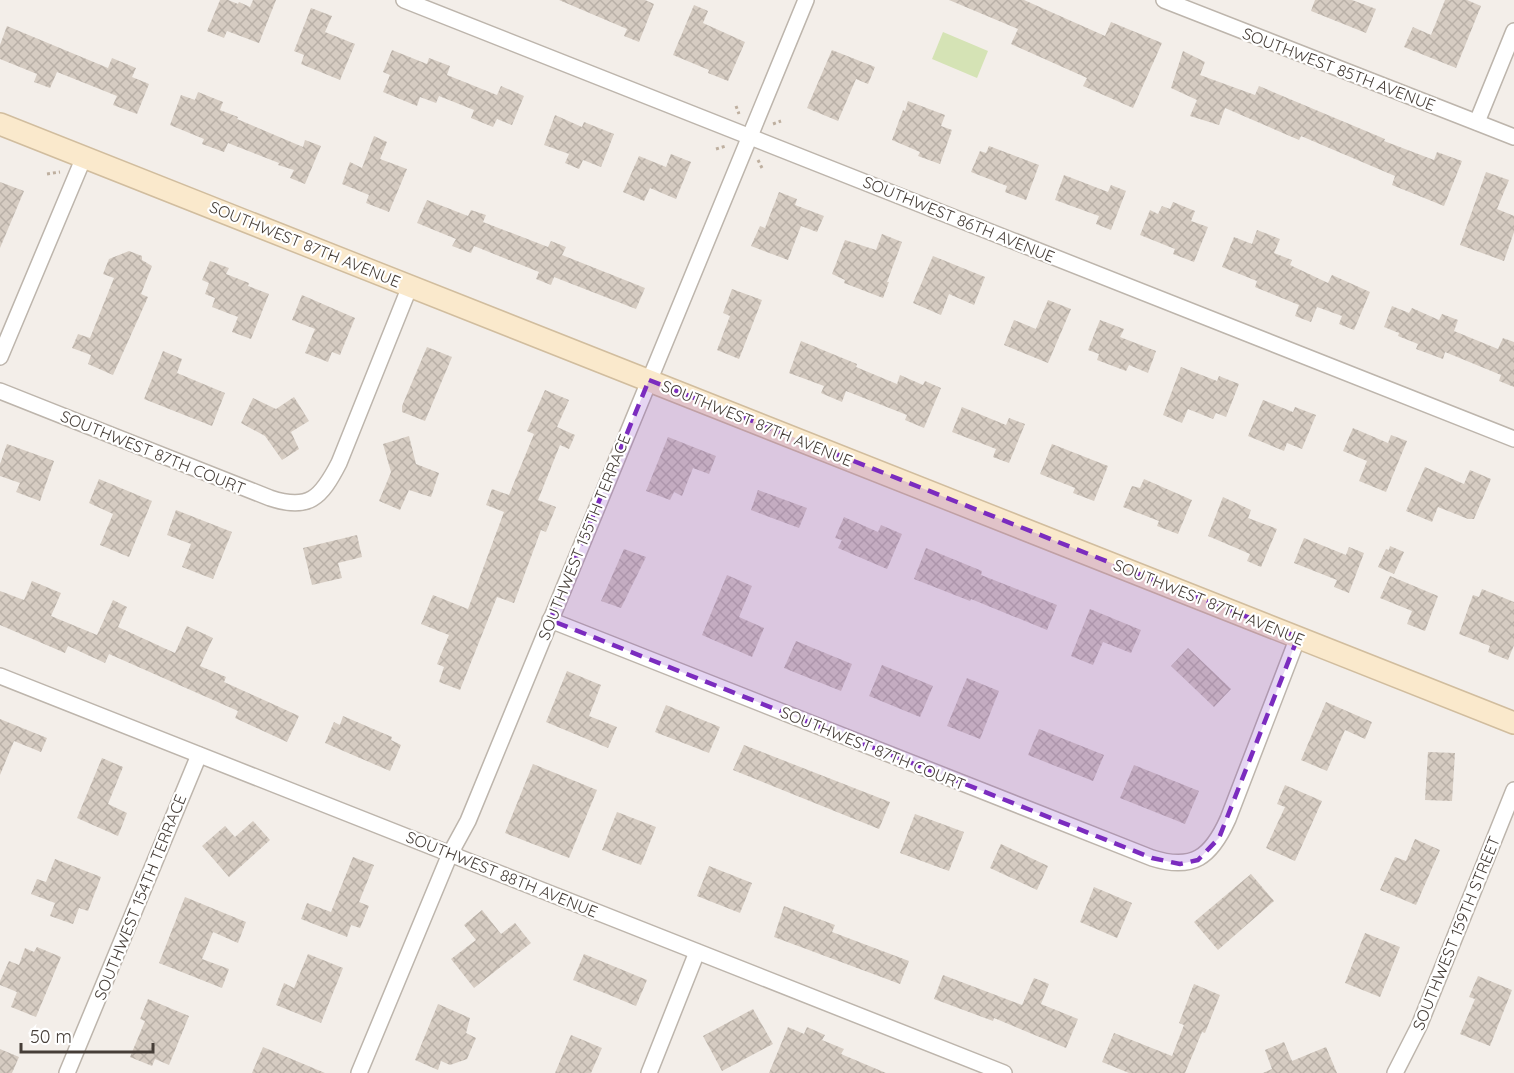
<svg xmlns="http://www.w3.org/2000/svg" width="1514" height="1073" viewBox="0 0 1514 1073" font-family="Quicksand,sans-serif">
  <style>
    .grass { fill: #d5e3b5 }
    .building { fill: url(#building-cross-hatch) }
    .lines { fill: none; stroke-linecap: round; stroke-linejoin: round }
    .street-casing { stroke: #bdb5ac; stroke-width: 18 }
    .secondary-casing { stroke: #d1bd9e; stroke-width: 24 }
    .path { stroke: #beaf9f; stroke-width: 3; stroke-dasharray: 3 3; stroke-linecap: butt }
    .street { stroke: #fff; stroke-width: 15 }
    .secondary { stroke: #fae9cc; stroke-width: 21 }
    .marked { fill: #7b2cbf; fill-opacity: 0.2; stroke: #7b2cbf; stroke-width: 4.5; stroke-dasharray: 12 8; stroke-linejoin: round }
    .labels { text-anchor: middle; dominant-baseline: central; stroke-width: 4.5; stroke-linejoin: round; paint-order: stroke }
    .street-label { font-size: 16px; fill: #463e38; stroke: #fff }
  </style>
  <defs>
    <pattern id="building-cross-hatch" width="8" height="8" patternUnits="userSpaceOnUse" patternTransform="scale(1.5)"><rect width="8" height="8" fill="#d6ccc2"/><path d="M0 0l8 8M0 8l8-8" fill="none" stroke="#b9b0a7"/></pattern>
  </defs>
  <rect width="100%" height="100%" fill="#f3eee9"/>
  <path class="grass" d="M943,32L988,51L977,78L932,59Z"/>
  <g class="building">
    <path d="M220,0H228L238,4L239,2L250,7L253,0H276L259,43L227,31L224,38L207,31Z"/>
    <path d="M559,0H645L654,4L639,42L624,36L627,29Z"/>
    <path d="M949,0H1024L1105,36L1111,22L1162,43L1133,108L1083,86L1087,78L1011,44L1018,29Z"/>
    <path d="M1315,0H1352L1376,9L1366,33L1311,11Z"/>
    <path d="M1445,0H1467L1481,6L1456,68L1404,47L1413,27L1431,35Z"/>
    <path d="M694,5L708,11L703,23L745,42L728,81L708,73L709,70L673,55Z"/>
    <path d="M311,8L332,16L325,32L355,44L340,80L301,64L304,55L294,51Z"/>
    <path d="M7,26L108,68L112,58L136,68L132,77L149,84L137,114L113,105L117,96L57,72L50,88L34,82L37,74L0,59V45Z"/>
    <path d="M392,50L427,64L429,58L450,66L447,75L497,95L501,86L524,96L512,125L497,119L493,127L471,118L474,110L439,96L436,103L420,97L417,106L383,92L390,75L383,72Z"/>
    <path d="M832,50L875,67L868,84L856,79L838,121L807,108Z"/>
    <path d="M1183,51L1205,62L1200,75L1255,95L1259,86L1385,139L1384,141L1434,160L1437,152L1462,161L1444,206L1392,185L1395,176L1301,136L1299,140L1225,108L1219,125L1190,116L1197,100L1171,88Z"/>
    <path d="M198,92L223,102L220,110L238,117L237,119L303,147L305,140L321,146L305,184L290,178L294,170L278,165L279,163L228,143L224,152L202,144L204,139L170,125L181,95L195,100Z"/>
    <path d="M908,101L945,115L941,126L952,130L940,164L918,156L920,152L892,140L903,110L905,111Z"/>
    <path d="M555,115L582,127L584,122L614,134L601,167L583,160L579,169L565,163L569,154L544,145Z"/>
    <path d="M374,136L387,142L380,159L407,169L389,212L366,203L369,195L342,184L350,162L362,168Z"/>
    <path d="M989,146L1039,165L1026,200L1005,192L1007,186L971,172L980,151L986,153Z"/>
    <path d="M671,154L691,162L676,199L650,188L644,201L623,192L639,156L666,167Z"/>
    <path d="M1486,172L1509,180L1497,209L1514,216V232L1504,261L1460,245Z"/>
    <path d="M1064,175L1108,192L1111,185L1126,191L1111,230L1096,224L1099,216L1055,200Z"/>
    <path d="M0,182L24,191L0,248Z"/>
    <path d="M779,192L797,199L795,205L824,216L817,232L801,226L788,260L751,246L760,226L765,228Z"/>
    <path d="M427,200L468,216L471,210L486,215L483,222L548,247L551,241L566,247L562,255L645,288L636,309L554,277L551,285L536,279L539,272L474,246L471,253L452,246L456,239L417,223Z"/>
    <path d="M1173,202L1195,211L1191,221L1208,227L1194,262L1173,254L1175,249L1140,235L1150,210L1158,214L1162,206L1170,209Z"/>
    <path d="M1257,230L1280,239L1274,253L1292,260L1290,265L1328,283L1332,275L1370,292L1354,330L1339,324L1342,316L1317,307L1311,322L1295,316L1299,305L1255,287L1257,281L1222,267L1234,237L1252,244Z"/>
    <path d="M882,234L902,242L887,282H889L883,298L844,283L845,280L832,274L845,240L876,250Z"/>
    <path d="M129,251L142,256V260L152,266L141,294L148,297L113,375L88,364L91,355L72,348L78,334L90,338L114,278L103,274L109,259Z"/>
    <path d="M933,256L985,277L974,305L949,294L941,315L913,303Z"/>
    <path d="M210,261L229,268L226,274L249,283L248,286L269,294L251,339L232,332L238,317L212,307L215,298L205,294L209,283L202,280Z"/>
    <path d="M732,289L762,300L739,359L717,350L730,316L723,313Z"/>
    <path d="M302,295L355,318L340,355L332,352L328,362L305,353L315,329L292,320Z"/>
    <path d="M1048,300L1071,309L1048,363L1004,345L1014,320L1036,329Z"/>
    <path d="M1392,306L1409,313L1412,308L1439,320L1442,314L1458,320L1454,331L1498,349L1503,338L1514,342V387L1499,381L1501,375L1445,352L1443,359L1416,349L1418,344L1398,336L1399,333L1384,327Z"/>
    <path d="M1100,320L1124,329L1120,337L1156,351L1148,373L1129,365L1126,371L1097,360L1099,354L1088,350Z"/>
    <path d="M801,341L857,364L856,367L897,384L900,375L923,385L925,381L941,388L924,428L905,420L907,415L846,391L842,402L821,393L824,386L789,373Z"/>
    <path d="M427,347L452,357L425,421L402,412V406Z"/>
    <path d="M163,351L182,359L177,373L225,393L212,426L144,399Z"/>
    <path d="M1181,367L1217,381L1219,376L1239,384L1226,417L1216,413L1213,419L1188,409L1182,423L1163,415Z"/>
    <path d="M545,390L569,400L557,427L575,435L569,449L560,445L538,500L556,507L546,532L541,530L514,603L497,597L460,690L439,682L444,667L437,664L449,635L421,624L433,595L468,609L504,512L486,505L492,489L509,495L534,434L527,431Z"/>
    <path d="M294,397L309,421L291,432L299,449L282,460L265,436L241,423L253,398L276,409Z"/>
    <path d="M1263,400L1293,412L1295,407L1316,415L1302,449L1287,443L1284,451L1248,436Z"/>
    <path d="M962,407L1006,425L1009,418L1025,424L1009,463L993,457L996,449L952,432Z"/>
    <path d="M1353,428L1388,443L1391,435L1407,441L1386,492L1359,481L1367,461L1343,451Z"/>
    <path d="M409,436L416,464L439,473L431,497L409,490L400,510L379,501L391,472L383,444Z"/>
    <path d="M668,437L716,456L709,474L693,468L682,496L674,492L670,500L646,491Z"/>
    <path d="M7,444L54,461L40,501L16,492L20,483L0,476V464Z"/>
    <path d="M1052,444L1108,466L1094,501L1073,493L1075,488L1040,474Z"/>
    <path d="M1425,467L1464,484L1470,470L1491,479L1474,519H1468L1438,507L1432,522L1406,511Z"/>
    <path d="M99,479L152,501L129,557L100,545L113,514L89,503Z"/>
    <path d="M1144,479L1192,500L1178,534L1157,526L1159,521L1123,507L1132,486L1140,488Z"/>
    <path d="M758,490L807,508L799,528L751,510Z"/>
    <path d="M1223,497L1251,510L1248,518L1277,529L1261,567L1247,561L1250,554L1208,536Z"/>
    <path d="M176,510L232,532L213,579L182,567L191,544L167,535Z"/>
    <path d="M844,517L878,532L881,525L902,534L887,569L838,548L842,540L835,538Z"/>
    <path d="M357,535L362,557L338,563L342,578L312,585L303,548Z"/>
    <path d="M1304,538L1346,555L1349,547L1364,553L1349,593L1334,587L1337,580L1294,563Z"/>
    <path d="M1390,546L1404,552L1394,574L1378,567L1386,549L1389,550Z"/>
    <path d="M926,548L982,571L981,575L1057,605L1047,630L971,599L970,601L914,579Z"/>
    <path d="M624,549L646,557L621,608L601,601Z"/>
    <path d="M727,575L752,586L739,617L764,628L752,657L702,635Z"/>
    <path d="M1390,576L1438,596L1425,631L1407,624L1412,611L1380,598Z"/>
    <path d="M32,581L61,593L51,616L97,635L113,600L127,607L118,627L175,653L187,626L213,638L200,666L226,677L224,682L299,716L287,742L235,718L238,711L109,654L105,663L68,646L65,653L0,625V591L24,600Z"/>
    <path d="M1482,589L1514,602V645L1508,660L1488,652L1490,646L1459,634L1473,595L1479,597Z"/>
    <path d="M1090,609L1141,630L1131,653L1103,642L1093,665L1071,656Z"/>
    <path d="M796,641L852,664L841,691L784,668Z"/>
    <path d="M1188,648L1231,689L1214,707L1171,666Z"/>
    <path d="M882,665L933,686L920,717L869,696Z"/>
    <path d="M567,671L601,685L589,716L617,727L608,748L546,722Z"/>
    <path d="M967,678L999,691L980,739L947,726Z"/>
    <path d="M1326,702L1372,722L1365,739L1345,730L1327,771L1301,760Z"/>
    <path d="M666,705L720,727L709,753L655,732Z"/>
    <path d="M343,716L392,737L391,740L401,745L390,771L325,743L334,722L340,725Z"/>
    <path d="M0,719L47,738L41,752L14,741L0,775Z"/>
    <path d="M1039,729L1104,755L1093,781L1028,755Z"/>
    <path d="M744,745L890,802L879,829L733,770Z"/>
    <path d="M1428,752L1455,753L1452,801L1425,800Z"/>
    <path d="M102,758L123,767L108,804L127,813L118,836L77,818Z"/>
    <path d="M533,764L597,790L569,858L505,833Z"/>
    <path d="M1134,765L1199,791L1185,824L1120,798Z"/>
    <path d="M1285,785L1322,801L1295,861L1266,848L1285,807L1277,804Z"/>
    <path d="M617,812L656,827L641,865L602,850Z"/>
    <path d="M915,814L964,832L949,871L900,853Z"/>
    <path d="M253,821L270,840L229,877L202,846L225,826L235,837Z"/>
    <path d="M1415,839L1440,850L1416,905L1380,890L1395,857L1406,861Z"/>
    <path d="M1001,844L1048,866L1037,890L990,868Z"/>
    <path d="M353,857L374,865L359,902L369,906L360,928L351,925L347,937L301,919L307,903L331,912Z"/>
    <path d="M55,859L101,877L88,911L79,908L73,924L50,916L55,903L31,894L37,879L46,882Z"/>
    <path d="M709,866L752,883L740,913L697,896Z"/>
    <path d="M1251,874L1274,901L1218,950L1194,922Z"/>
    <path d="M1094,887L1132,903L1117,938L1080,922Z"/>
    <path d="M185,897L246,922L238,943L213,932L202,959L229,969L222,988L159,963Z"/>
    <path d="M784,906L835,925L832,932L909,961L900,984L774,937Z"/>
    <path d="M482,910L501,934L515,923L531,943L474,988L451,959L476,940L464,925Z"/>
    <path d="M1365,933L1400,947L1380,997L1345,983Z"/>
    <path d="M37,947L61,957L36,1017L11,1007L17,992L0,985V981L9,961L19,965L25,948L34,952Z"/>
    <path d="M308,954L343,968L321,1023L276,1005L284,983L294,988Z"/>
    <path d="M584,954L647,980L636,1006L573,980Z"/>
    <path d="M943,975L1022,1005L1034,978L1049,984L1041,1004L1078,1019L1066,1048L994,1018L993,1021L934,999Z"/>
    <path d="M1478,976L1512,990L1490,1046L1460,1034L1475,999L1469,997Z"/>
    <path d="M1194,984L1220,995L1205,1033L1202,1032L1185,1073H1129L1102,1062L1114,1033L1172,1056L1184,1025L1179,1023Z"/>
    <path d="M148,999L189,1016L169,1065L155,1059L152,1066L130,1057L145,1021L140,1019Z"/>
    <path d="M438,1004L470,1018L466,1033L476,1038L467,1059L450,1065L441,1061L438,1070L415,1060Z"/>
    <path d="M753,1009L773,1044L722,1071L703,1036Z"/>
    <path d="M788,1027L804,1034L807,1027L825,1035L822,1040L844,1049L841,1054L886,1073H769Z"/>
    <path d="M571,1035L602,1048L591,1073H555Z"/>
    <path d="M1284,1042L1292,1061L1326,1047L1337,1073H1263L1272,1069L1265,1050Z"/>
    <path d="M263,1047L325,1073H252Z"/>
    <path d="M0,1049L19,1057L12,1073H0Z"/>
  </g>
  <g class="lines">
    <defs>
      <g id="street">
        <path d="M404,0L1514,439"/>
        <path d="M1164,0L1514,137"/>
        <path d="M1477,122L1514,31"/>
        <path d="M0,357L84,157"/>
        <path d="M0,391L270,498C309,511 321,498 339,463L410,286"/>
        <path d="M550,620L1152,858C1193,871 1211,857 1228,819L1298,637"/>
        <path d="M0,676L1004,1073"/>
        <path d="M67,1073L199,755"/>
        <path d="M359,1073L450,854L468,821L806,0"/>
        <path d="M649,1073L697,952"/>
        <path d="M1395,1073L1419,1026L1514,790"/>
      </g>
      <path id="secondary" d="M0,124L1514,723"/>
    </defs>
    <use href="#street" class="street-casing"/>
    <use href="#secondary" class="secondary-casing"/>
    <g class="path">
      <path d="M736,106L739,114"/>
      <path d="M773,124L781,121"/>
      <path d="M716,149L726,146"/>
      <path d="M758,160L762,168"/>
      <path d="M47,174L60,172"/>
    </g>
    <use href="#street" class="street"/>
    <use href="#secondary" class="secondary"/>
  </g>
  <path class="marked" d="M649,380L1298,637L1219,838L1198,860L1180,864L1152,858L550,620Z"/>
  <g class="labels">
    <g class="street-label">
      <text transform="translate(1339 69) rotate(21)">SOUTHWEST 85TH AVENUE</text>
      <text transform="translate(959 219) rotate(22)">SOUTHWEST 86TH AVENUE</text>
      <text transform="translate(305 244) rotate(22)">SOUTHWEST 87TH AVENUE</text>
      <text transform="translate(757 423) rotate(22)">SOUTHWEST 87TH AVENUE</text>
      <text transform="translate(153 452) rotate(22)">SOUTHWEST 87TH COURT</text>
      <text transform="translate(584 537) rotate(-68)">SOUTHWEST 155TH TERRACE</text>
      <text transform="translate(1209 602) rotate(22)">SOUTHWEST 87TH AVENUE</text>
      <text transform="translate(873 748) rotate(22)">SOUTHWEST 87TH COURT</text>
      <text transform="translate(502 874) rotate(22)">SOUTHWEST 88TH AVENUE</text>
      <text transform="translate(140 897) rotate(-68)">SOUTHWEST 154TH TERRACE</text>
      <text transform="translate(1456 933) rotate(-68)">SOUTHWEST 159TH STREET</text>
    </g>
  </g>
  <path d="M21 1043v9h132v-9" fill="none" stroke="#463e38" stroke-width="3"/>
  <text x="30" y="1043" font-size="18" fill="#463e38" stroke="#ffffff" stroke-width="4.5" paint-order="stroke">50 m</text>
</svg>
